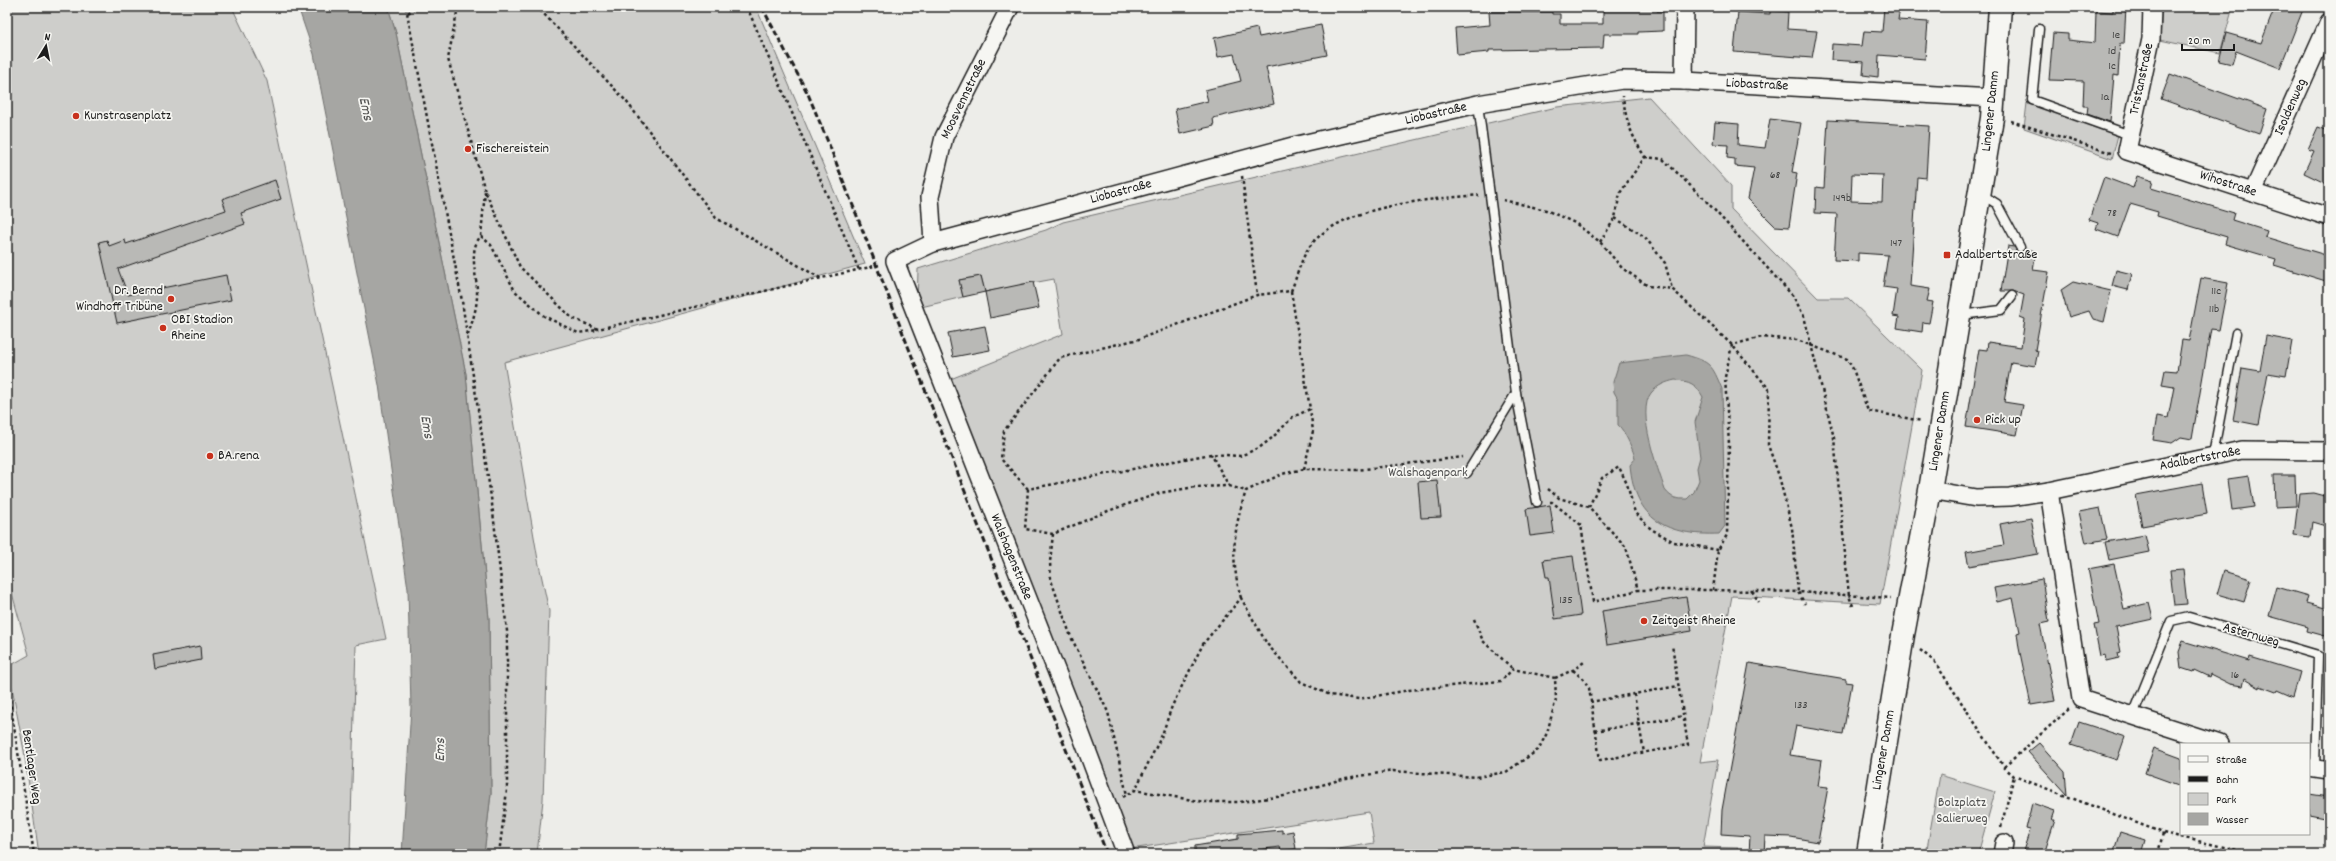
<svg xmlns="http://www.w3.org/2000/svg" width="2336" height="861" viewBox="0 0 2336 861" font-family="Dekko,sans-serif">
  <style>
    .green { fill: #cececb; stroke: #757574 }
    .water { fill: #a6a6a3; stroke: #6f6f6d; fill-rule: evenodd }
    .building { fill: #b9b9b6; stroke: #1c1c1c; fill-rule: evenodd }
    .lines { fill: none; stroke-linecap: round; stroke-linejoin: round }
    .service-casing { stroke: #1c1c1c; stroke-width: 11 }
    .minor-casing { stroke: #1c1c1c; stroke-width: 20 }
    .secondary-casing { stroke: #1c1c1c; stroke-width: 25 }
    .path { stroke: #1c1c1c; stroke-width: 2.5; stroke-dasharray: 3 3; stroke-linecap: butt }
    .service { stroke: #f6f6f2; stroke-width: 8 }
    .minor { stroke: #f6f6f2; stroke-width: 17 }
    .secondary { stroke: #f6f6f2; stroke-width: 22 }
    .rail { stroke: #1c1c1c; stroke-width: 3; stroke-dasharray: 6 3; stroke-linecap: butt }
    .poi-dot { fill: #c8321e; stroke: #f6f6f2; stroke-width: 1.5 }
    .labels { text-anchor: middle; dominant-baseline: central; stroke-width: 3.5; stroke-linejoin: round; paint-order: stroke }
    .number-label { font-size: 12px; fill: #434342 }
    .street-label { font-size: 14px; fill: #1c1c1c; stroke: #f6f6f2 }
    .poi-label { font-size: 14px; fill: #1c1c1c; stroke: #f6f6f2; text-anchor: start }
    .park-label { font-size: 14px; fill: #515151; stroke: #f6f6f2 }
    .water-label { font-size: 15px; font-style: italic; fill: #535352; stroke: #f6f6f2 }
  </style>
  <rect width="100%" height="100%" fill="#edede9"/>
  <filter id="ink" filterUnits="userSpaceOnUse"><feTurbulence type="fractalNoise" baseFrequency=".025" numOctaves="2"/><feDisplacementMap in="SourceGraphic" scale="8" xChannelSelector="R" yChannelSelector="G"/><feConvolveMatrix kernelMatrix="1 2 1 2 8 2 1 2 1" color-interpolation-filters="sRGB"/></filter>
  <g filter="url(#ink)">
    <g class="green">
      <path d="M7,7H232L267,81L386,639L356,645L350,854H39L24,751L8,667L29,655L7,575Z"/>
      <path d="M388,7H756L865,264L504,362L538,560L549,611L543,800L537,854H484L491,793L489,619L466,374L396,33Z"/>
      <path d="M2162,7H2233L2220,53L2160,40Z"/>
      <path d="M1649,97L1731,186V209L1818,298H1848L1922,370L1880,604L1732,596L1700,762L1718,760L1703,847L1738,848L1734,854H1310L1374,843L1369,812L1131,849L948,380L1063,334L1054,279L985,292L981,276L959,280L963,297L917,308L918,269L1046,230L1063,222L1557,107Z"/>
      <path d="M2027,103L2118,135L2112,159L2024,128Z"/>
      <path d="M1940,775L1995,792L1978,854H1926Z"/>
    </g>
    <g class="water">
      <path d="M298,7H388L396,33L466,374L489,619L491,793L484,854H402L411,708L408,589L379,385L314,54Z"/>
      <path d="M1686,355C1711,362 1712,365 1722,389L1725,526L1719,534C1667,536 1635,520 1630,465L1635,459C1635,453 1623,428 1618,425V399L1614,392L1613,382L1619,363ZM1675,380C1690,381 1696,384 1703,397L1695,422L1700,457L1697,468L1699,480L1694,492L1687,499C1677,499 1672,499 1665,490C1658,469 1636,412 1651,393C1658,385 1666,382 1675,380Z"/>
    </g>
    <g class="building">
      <path d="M1603,7H1657V11H1663V31L1638,32V34H1604L1603,48L1489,50V52L1457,55L1455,28L1490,25L1489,12H1552V14H1560V24H1603Z"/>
      <path d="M1884,7H1900L1898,20L1928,22L1925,59L1879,55L1878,77L1863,75L1864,62L1831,60L1832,44L1862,46L1864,31L1882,32Z"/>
      <path d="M2113,7H2126L2124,44H2120L2118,76L2114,75L2110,122L2087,114L2088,106H2083L2084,81L2049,80L2053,33L2068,34V40L2095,43L2096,11L2113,12Z"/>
      <path d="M2275,7H2304L2280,68L2236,51L2232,64L2219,61L2226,33L2261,43Z"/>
      <path d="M1770,10L1788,12L1787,29L1817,31L1812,58L1734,52L1738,12L1770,14Z"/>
      <path d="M1321,25L1327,55L1266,67L1274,104L1213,118L1214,126L1180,134L1175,109L1208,101L1205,90L1241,81L1234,54L1218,57L1214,38L1257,28L1259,37Z"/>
      <path d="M2170,74L2267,109L2259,134L2161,99Z"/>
      <path d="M1770,119L1801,123L1792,172L1797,173L1789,227L1775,226L1748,199L1754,168L1735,166V159L1727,158L1728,145L1713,144L1715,122L1739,124L1738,145L1765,148Z"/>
      <path d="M1828,120L1929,126L1926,178L1917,177L1910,286L1930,289L1927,301L1933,302L1929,323L1923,322L1922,332L1897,328L1899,317L1893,316L1897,289L1883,287L1888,255L1858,253V261L1834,260L1837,214L1815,213L1816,187L1824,188ZM1852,174L1883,175L1882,202L1851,201Z"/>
      <path d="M2318,127L2329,131V185L2304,173L2314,151L2308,149Z"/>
      <path d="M2137,176L2153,181L2151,188L2234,213L2232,220L2267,231L2265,237L2329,256V282L2274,265L2276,259L2225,244L2227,237L2157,216L2158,212L2130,204L2118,237L2096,229L2098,223L2089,220L2104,177L2133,188Z"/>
      <path d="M275,180L281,199L241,213L245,224L118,269L128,295L226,275L231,300L117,323L99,242L107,240L109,246L125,240L126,244L226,210L222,199Z"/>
      <path d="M2008,246L2014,247L2019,252L2025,249L2036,251L2033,270L2049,272L2035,350L2038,351L2035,366L2011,362L2004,402L2023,405L2017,435L1966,427L1979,349L1987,350L1988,342L2021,347L2025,319L2020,317L2024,295L2013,291H2001Z"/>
      <path d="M2116,270L2132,274L2128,290L2112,286Z"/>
      <path d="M981,276L985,292L1033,282L1039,308L990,318L985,292L963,297L959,280Z"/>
      <path d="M2201,278L2228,283L2219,330L2211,329L2192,439L2181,437L2172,443L2153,440L2157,416L2168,418L2174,387L2162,385L2165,370L2177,371L2182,340L2189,341Z"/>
      <path d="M2073,282L2111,291L2104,322L2093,319L2089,311L2069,317L2061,290Z"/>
      <path d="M985,326L990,350L953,357L948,333Z"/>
      <path d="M2266,336L2292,341L2286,376L2268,373L2258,425L2233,420L2242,368L2260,371Z"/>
      <path d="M2274,475H2295L2296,506L2275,507Z"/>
      <path d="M2249,476L2254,507L2232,510L2228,479Z"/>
      <path d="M1437,480L1441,517L1421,518L1418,482Z"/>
      <path d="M2202,483L2207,514L2142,526L2136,495Z"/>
      <path d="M2314,493L2329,497V527L2312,522L2310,537L2294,535L2299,494Z"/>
      <path d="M1550,505L1554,533L1530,536L1526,509Z"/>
      <path d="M2100,508L2107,539L2086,543L2079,512Z"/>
      <path d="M2031,518L2038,554L1969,566L1966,552L2004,545L2000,524Z"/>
      <path d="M2145,535L2149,552L2109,560L2105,542Z"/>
      <path d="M1573,556L1581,615L1555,619L1549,577H1546L1543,560Z"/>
      <path d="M2114,564L2124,609L2149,603L2153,619L2116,627L2121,652L2118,653L2119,658L2106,661L2105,655L2100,656L2094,625L2099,624L2088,569Z"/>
      <path d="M2183,569L2187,604L2174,605L2170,570Z"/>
      <path d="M2224,571L2251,579L2244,602L2217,594Z"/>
      <path d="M2042,579L2049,622L2040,624L2055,701L2031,705L2019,648L2017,633L2020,632L2013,598L1997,602L1994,588Z"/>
      <path d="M2277,587L2308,596L2306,603L2329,609V637L2307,631L2308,627L2269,616Z"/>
      <path d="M1686,597L1692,631L1607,645L1602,611Z"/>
      <path d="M2183,641L2249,661L2250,657L2300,672L2293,697L2277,690L2276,692L2260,686V688L2244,679L2242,686L2230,684L2210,674L2209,677L2194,670L2193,672L2181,668L2179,652Z"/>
      <path d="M200,646L201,660L155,669L153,655Z"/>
      <path d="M1749,663L1846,679V682L1852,683L1843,734L1796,726L1790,755L1822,760L1818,786L1828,787L1818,842L1791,837L1765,836L1764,854H1749L1750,836L1721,834L1722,810Z"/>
      <path d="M2079,722L2125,737L2117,760L2071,745Z"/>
      <path d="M2039,743L2065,772L2067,795L2028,752Z"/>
      <path d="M2154,748L2181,758V786L2145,773Z"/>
      <path d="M2309,794L2329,797V819L2309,815Z"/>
      <path d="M2032,803L2055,811L2052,820H2055L2044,854H2022L2030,830L2026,829Z"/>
      <path d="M1282,830V833L1293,831L1296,849L1281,851L1280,847L1249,851V854H1195V846L1238,839V834Z"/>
      <path d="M2120,832L2145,840L2141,854H2113Z"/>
    </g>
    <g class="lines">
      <defs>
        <g id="service">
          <path d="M2039,29L2032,100L2130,135"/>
          <path d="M1478,104L1516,393L1537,502"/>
          <path d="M1981,194L1997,204L2020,247"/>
          <path d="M1961,315L2001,310L2012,296"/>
          <path d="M2213,455L2236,333"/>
          <path d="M1467,473L1516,393"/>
          <path d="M2133,715L2171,621L2189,617L2318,655L2315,769"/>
        </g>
        <g id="minor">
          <path d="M2152,7L2151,39L2127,151L2329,217"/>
          <path d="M1684,81L1685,7"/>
          <path d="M2253,192L2329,22"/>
          <path d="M933,243L930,197L944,137L1010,7"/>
          <path d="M1930,490L1976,498L2010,497L2049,491L2242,450L2329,451"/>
          <path d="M2049,491L2081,699L2220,744"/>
          <path d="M2309,768L2329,771"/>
          <path d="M1126,854L1073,713L895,261L933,243L1293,146L1478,104L1622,80L1684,81L1993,98"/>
          <path d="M2002,854L2004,843"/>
        </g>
        <path id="secondary" d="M1868,854L1903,635L1930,490L1992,118L2000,7"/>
      </defs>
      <use href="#service" class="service-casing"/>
      <use href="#minor" class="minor-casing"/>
      <use href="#secondary" class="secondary-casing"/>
      <g class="path">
        <path d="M406,7L462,301L492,504L507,631V790L499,854"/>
        <path d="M458,7L448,59L485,191L520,267L572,318L598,329L879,265"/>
        <path d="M535,7L542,12L626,101L716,218L822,279"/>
        <path d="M747,7L859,270"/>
        <path d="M408,13L416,7"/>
        <path d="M2011,121L2111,153"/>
        <path d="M1645,157L1663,159L1707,202L1793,296L1804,316L1834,438L1849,596L1853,606"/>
        <path d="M1242,176L1257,295"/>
        <path d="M1503,200L1546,210L1575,223L1600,242L1622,268L1648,286L1672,289L1732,345L1769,389L1768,445L1779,476L1792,528L1798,592L1891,598"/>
        <path d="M1615,218L1645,237L1665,263L1672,289"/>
        <path d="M481,236L485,191"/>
        <path d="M1600,242L1615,218L1620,193L1645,157C1632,137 1625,119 1623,96"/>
        <path d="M1291,291C1297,277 1301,258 1310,246C1341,205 1431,199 1479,195"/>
        <path d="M468,335C472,322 477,309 477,295C478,277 467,251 481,236L491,245L515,291L544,316L578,333L597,330"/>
        <path d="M1304,469L1313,431L1310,409"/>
        <path d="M1229,486L1246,491"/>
        <path d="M1028,489L1001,459L1004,431L1060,358L1139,339L1257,295L1291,291L1310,409L1293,417L1272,438L1259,448L1240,456L1211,454L1028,489L1025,529L1053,534L1108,511L1160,493L1195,487L1229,486L1211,454"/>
        <path d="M1548,489L1559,498L1589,507L1626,547L1638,590"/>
        <path d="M1550,502H1552L1581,525L1593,602L1638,590H1713L1798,592L1805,604"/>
        <path d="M1589,507L1602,478L1619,467L1627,484L1635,513L1651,529L1674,542L1718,550"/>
        <path d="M1053,534L1050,562L1051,580L1071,637L1108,712L1127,795"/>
        <path d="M1713,590L1718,550L1727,535L1729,444L1725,377L1732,345L1762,337L1797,340L1847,359L1853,369L1868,411L1922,421"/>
        <path d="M1752,591L1759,602"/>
        <path d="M1241,598C1230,558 1233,531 1246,491L1282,474L1304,469L1357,470L1463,457"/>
        <path d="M1474,619L1483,641L1513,669"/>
        <path d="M1920,650L1934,661L2004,767L2014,776L2163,833L2254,854"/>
        <path d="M1573,670L1584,680L1589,688L1600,760L1688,745L1672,645"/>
        <path d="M1555,678L1573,670L1584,662"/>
        <path d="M7,682L34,854"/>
        <path d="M1634,694L1644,753"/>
        <path d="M1590,702L1678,686"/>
        <path d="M1595,731L1683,716"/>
        <path d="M2004,767L2069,709"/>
        <path d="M1123,797L1135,790L1162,735L1172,706L1203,644L1241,598L1267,644L1301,682L1330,695L1359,699L1409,690L1501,681L1513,669L1555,678L1556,699L1547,733L1538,750L1506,772L1476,777L1393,771L1346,778L1284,796L1240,802H1204L1135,790"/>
        <path d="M2001,827L2014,776"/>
        <path d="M2158,854L2163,833"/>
      </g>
      <use href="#service" class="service"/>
      <use href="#minor" class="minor"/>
      <use href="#secondary" class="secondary"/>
      <path class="rail" d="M762,7L808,94L828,142L1107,854"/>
    </g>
  </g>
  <g class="poi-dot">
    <circle cx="76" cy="116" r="4"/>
    <circle cx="468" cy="149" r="4"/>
    <rect x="1943" y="251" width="8" height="8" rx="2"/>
    <circle cx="171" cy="299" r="4"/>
    <circle cx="163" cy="328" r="4"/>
    <circle cx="1977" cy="420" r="4"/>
    <circle cx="210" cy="456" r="4"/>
    <circle cx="1644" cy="621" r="4"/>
  </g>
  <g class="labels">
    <g class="number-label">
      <text x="2116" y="35">1e</text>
      <text x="2112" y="51">1d</text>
      <text x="2112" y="66">1c</text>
      <text x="2105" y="97">1a</text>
      <text x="1775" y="175">68</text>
      <text x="1842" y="198">149b</text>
      <text x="2112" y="213">78</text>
      <text x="1896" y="243">147</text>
      <text x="2216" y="291">11c</text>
      <text x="2214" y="309">11b</text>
      <text x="1566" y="600">135</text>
      <text x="2235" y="675">16</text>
      <text x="1801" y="705">133</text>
    </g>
    <g class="street-label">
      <text transform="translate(2142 79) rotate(-78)">Tristanstraße</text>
      <text transform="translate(1757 85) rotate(3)">Liobastraße</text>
      <text transform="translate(964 99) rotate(-64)">Moosvennstraße</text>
      <text transform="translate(2291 107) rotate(-66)">Isoldenweg</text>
      <text transform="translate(1991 111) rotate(-84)">Lingener Damm</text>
      <text transform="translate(1436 114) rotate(-13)">Liobastraße</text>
      <text transform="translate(2228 184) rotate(18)">Wihostraße</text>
      <text transform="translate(1121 192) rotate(-15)">Liobastraße</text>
      <text transform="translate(1940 431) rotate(-81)">Lingener Damm</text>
      <text transform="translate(2200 459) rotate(-11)">Adalbertstraße</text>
      <text transform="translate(1011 557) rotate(68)">Walshagenstraße</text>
      <text transform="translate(2251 635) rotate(16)">Asternweg</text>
      <text transform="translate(1884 750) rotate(-80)">Lingener Damm</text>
      <text transform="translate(31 767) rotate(82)">Bentlager Weg</text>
    </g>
    <g class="poi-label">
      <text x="84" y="116">Kunstrasenplatz</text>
      <text x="476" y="149">Fischereistein</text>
      <text x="1955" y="255">Adalbertstraße</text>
      <text x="163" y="291" text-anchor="end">Dr. Bernd<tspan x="163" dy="16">Windhoff Tribüne</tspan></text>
      <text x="171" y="320">OBI Stadion<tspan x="171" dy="16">Rheine</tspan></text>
      <text x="1985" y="420">Pick up</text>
      <text x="218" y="456">BA.rena</text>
      <text x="1652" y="621">Zeitgeist Rheine</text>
    </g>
    <g class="park-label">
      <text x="1428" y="473">Walshagenpark</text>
      <text x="1962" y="803">Bolzplatz<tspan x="1962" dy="16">Salierweg</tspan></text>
    </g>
    <g class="water-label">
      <text transform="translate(365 109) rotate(77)">Ems</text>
      <text transform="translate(426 427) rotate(81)">Ems</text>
      <text transform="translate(441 750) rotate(-90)">Ems</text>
    </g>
  </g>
  <rect width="2336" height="861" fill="none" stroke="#f6f6f2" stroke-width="24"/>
  <rect x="12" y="12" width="2312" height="837" fill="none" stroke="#1c1c1c" stroke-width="1.5" filter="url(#ink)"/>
  <rect x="2180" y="743" width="130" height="92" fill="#f6f6f2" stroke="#9f9f9c"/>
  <rect x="2188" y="756" width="20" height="6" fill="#f6f6f2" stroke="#9f9f9c"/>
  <text x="2216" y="763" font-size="12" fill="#1c1c1c">Straße</text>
  <rect x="2188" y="776" width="20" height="6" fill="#1c1c1c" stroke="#9f9f9c"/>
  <text x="2216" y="783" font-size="12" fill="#1c1c1c">Bahn</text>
  <rect x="2188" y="793" width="20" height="12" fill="#cececb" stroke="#9f9f9c"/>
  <text x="2216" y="803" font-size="12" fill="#1c1c1c">Park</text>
  <rect x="2188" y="813" width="20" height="12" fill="#a6a6a3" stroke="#9f9f9c"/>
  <text x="2216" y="823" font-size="12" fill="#1c1c1c">Wasser</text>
  <g transform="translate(46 46) rotate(10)" stroke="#f6f6f2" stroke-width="3" paint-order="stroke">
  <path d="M0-3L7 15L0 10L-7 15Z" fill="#1c1c1c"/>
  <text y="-6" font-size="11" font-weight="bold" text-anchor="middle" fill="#1c1c1c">N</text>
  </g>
  <path d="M2182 44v6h52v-6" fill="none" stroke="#1c1c1c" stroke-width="2"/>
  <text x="2188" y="44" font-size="12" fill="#1c1c1c" stroke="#f6f6f2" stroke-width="3" paint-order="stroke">20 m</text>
</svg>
